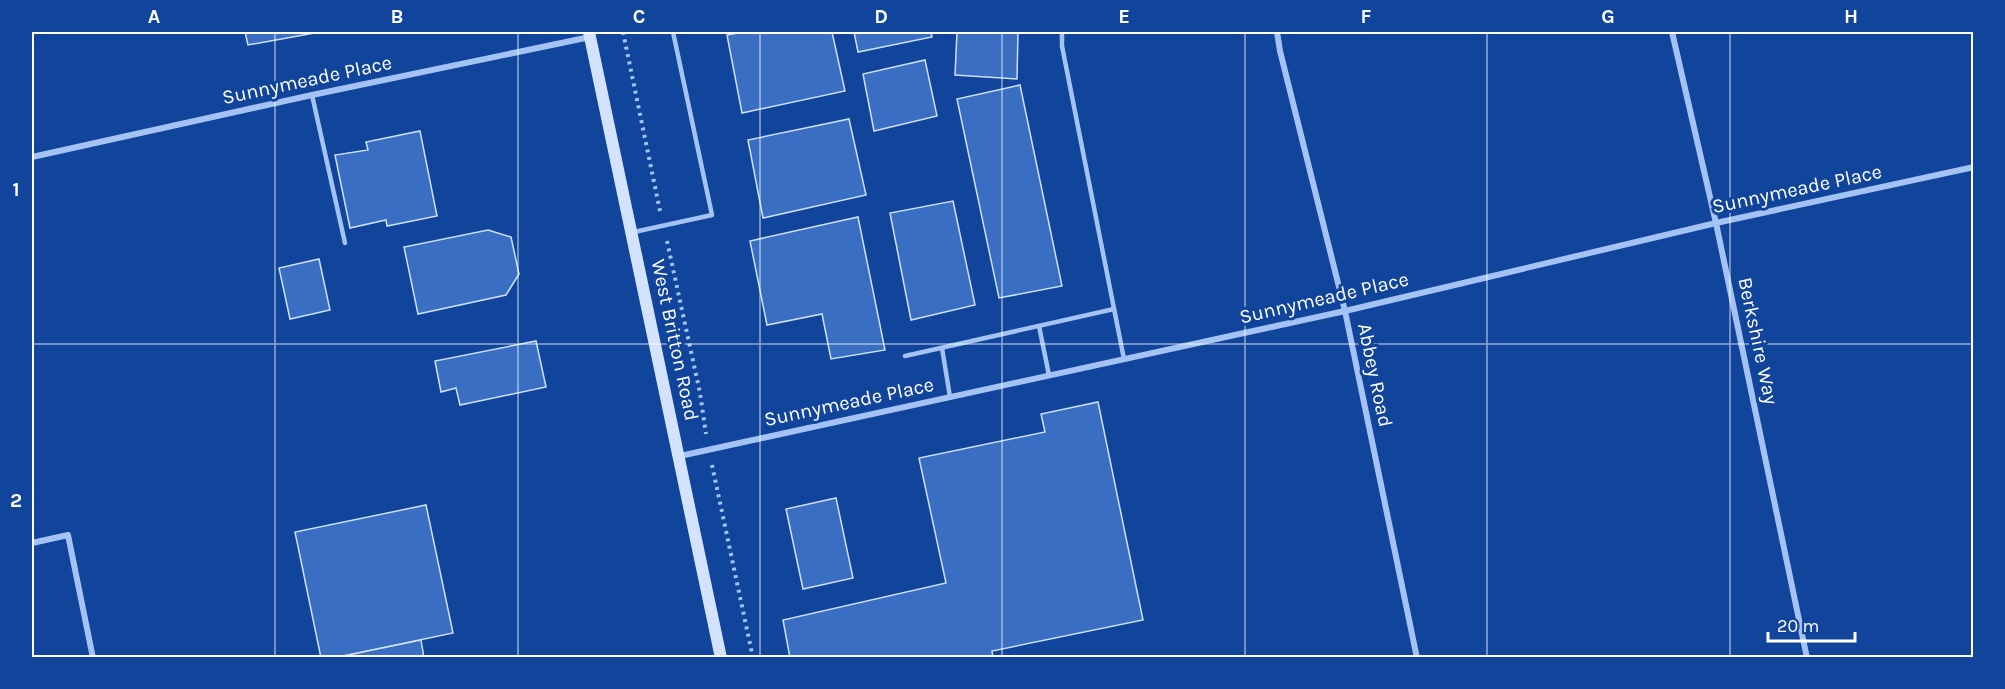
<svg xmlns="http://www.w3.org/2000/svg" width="2005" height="689" viewBox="0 0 2005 689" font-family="Karla,sans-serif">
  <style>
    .building { fill: #3a6ec2; stroke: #cde0fe; stroke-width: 1.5 }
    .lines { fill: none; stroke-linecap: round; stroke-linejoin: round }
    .path { stroke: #a4c3f4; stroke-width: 4; stroke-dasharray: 3 4.5; stroke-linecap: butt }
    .lane { stroke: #a4c3f4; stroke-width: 4.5 }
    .street { stroke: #a4c3f4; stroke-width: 6 }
    .secondary { stroke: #d4e3fd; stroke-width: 12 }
    .grid { fill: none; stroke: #fff; stroke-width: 1.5; stroke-opacity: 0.55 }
    .labels { text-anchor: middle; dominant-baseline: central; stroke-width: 6; stroke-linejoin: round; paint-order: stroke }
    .street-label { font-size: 20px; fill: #fff; stroke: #11449b }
    .neatline { fill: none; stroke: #fff; stroke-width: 2 }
    .grid-label { font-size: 20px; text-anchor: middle; font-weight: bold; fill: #fff }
  </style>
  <rect width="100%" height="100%" fill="#11449b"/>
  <g class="building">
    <path d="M245,32H320L248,45Z"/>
    <path d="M743,32H832L845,91L742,113L727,35Z"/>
    <path d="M854,32H931L932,37L858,52Z"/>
    <path d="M957,32H1018L1017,79L955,75Z"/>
    <path d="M925,60L937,116L874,131L863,74Z"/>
    <path d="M1020,85L1062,286L999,298L957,99Z"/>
    <path d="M849,119L866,195L763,218L748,140Z"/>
    <path d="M420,131L437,216L387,226L386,220L350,228L335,155L368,150L366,142Z"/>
    <path d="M953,201L975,305L911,320L890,213Z"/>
    <path d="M858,217L885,350L831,359L822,314L767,325L750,241Z"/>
    <path d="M488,230L511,237L519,274L506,295L418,314L404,247Z"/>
    <path d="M319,259L330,310L290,319L279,268Z"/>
    <path d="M536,341L546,387L460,405L456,388L441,392L435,361Z"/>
    <path d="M1098,402L1143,620L992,651L993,658H790L783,620L946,583L919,458L1045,432L1041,414Z"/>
    <path d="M836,498L853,578L803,589L786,509Z"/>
    <path d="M426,505L453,633L334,658H321L295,532Z"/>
    <path d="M421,640L424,658H334Z"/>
  </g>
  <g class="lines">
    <g class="path">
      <path d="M623,32L660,211"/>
      <path d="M667,241L700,393L706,434"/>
      <path d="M712,465L753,658"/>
    </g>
    <g class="lane">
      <path d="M1062,32V46L1124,359"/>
      <path d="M312,95L345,243"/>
      <path d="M634,232L712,215L673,32"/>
      <path d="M1039,326L1049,375"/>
      <path d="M942,348L950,397"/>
      <path d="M905,356L1114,309"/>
    </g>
    <g class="street">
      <path d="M1277,32L1280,51L1345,311L1417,658"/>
      <path d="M1672,32L1716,223L1807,658"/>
      <path d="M32,157L312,95L590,37"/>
      <path d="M680,456L1345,311L1716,223L1974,167"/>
      <path d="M32,543L68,535L93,658"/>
    </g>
    <path class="secondary" d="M589,32L721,658"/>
  </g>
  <path class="grid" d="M275,32V658M518,32V658M760,32V658M1002,32V658M1245,32V658M1487,32V658M1730,32V658M32,344H1974"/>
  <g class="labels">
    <g class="street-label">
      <text transform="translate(307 80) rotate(-12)">Sunnymeade Place</text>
      <text transform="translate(1797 189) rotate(-12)">Sunnymeade Place</text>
      <text transform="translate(1324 298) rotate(-13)">Sunnymeade Place</text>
      <text transform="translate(675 340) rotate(78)">West Britton Road</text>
      <text transform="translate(1758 341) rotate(78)">Berkshire Way</text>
      <text transform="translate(1375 375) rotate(78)">Abbey Road</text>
      <text transform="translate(849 402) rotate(-12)">Sunnymeade Place</text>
    </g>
  </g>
  <rect width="2005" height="689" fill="none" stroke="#11449b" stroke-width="66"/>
  <path d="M1768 632v9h87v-9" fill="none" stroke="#ffffff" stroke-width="3"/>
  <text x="1777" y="632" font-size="18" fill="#ffffff" stroke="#11449b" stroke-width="4.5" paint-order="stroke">20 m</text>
  <rect x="33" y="33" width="1939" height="623" class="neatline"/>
  <g class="grid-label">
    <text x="154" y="23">A</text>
    <text x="397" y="23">B</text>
    <text x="639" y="23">C</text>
    <text x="881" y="23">D</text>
    <text x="1124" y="23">E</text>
    <text x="1366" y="23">F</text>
    <text x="1608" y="23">G</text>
    <text x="1851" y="23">H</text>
    <text x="16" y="196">1</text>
    <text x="16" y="507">2</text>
  </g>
</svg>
